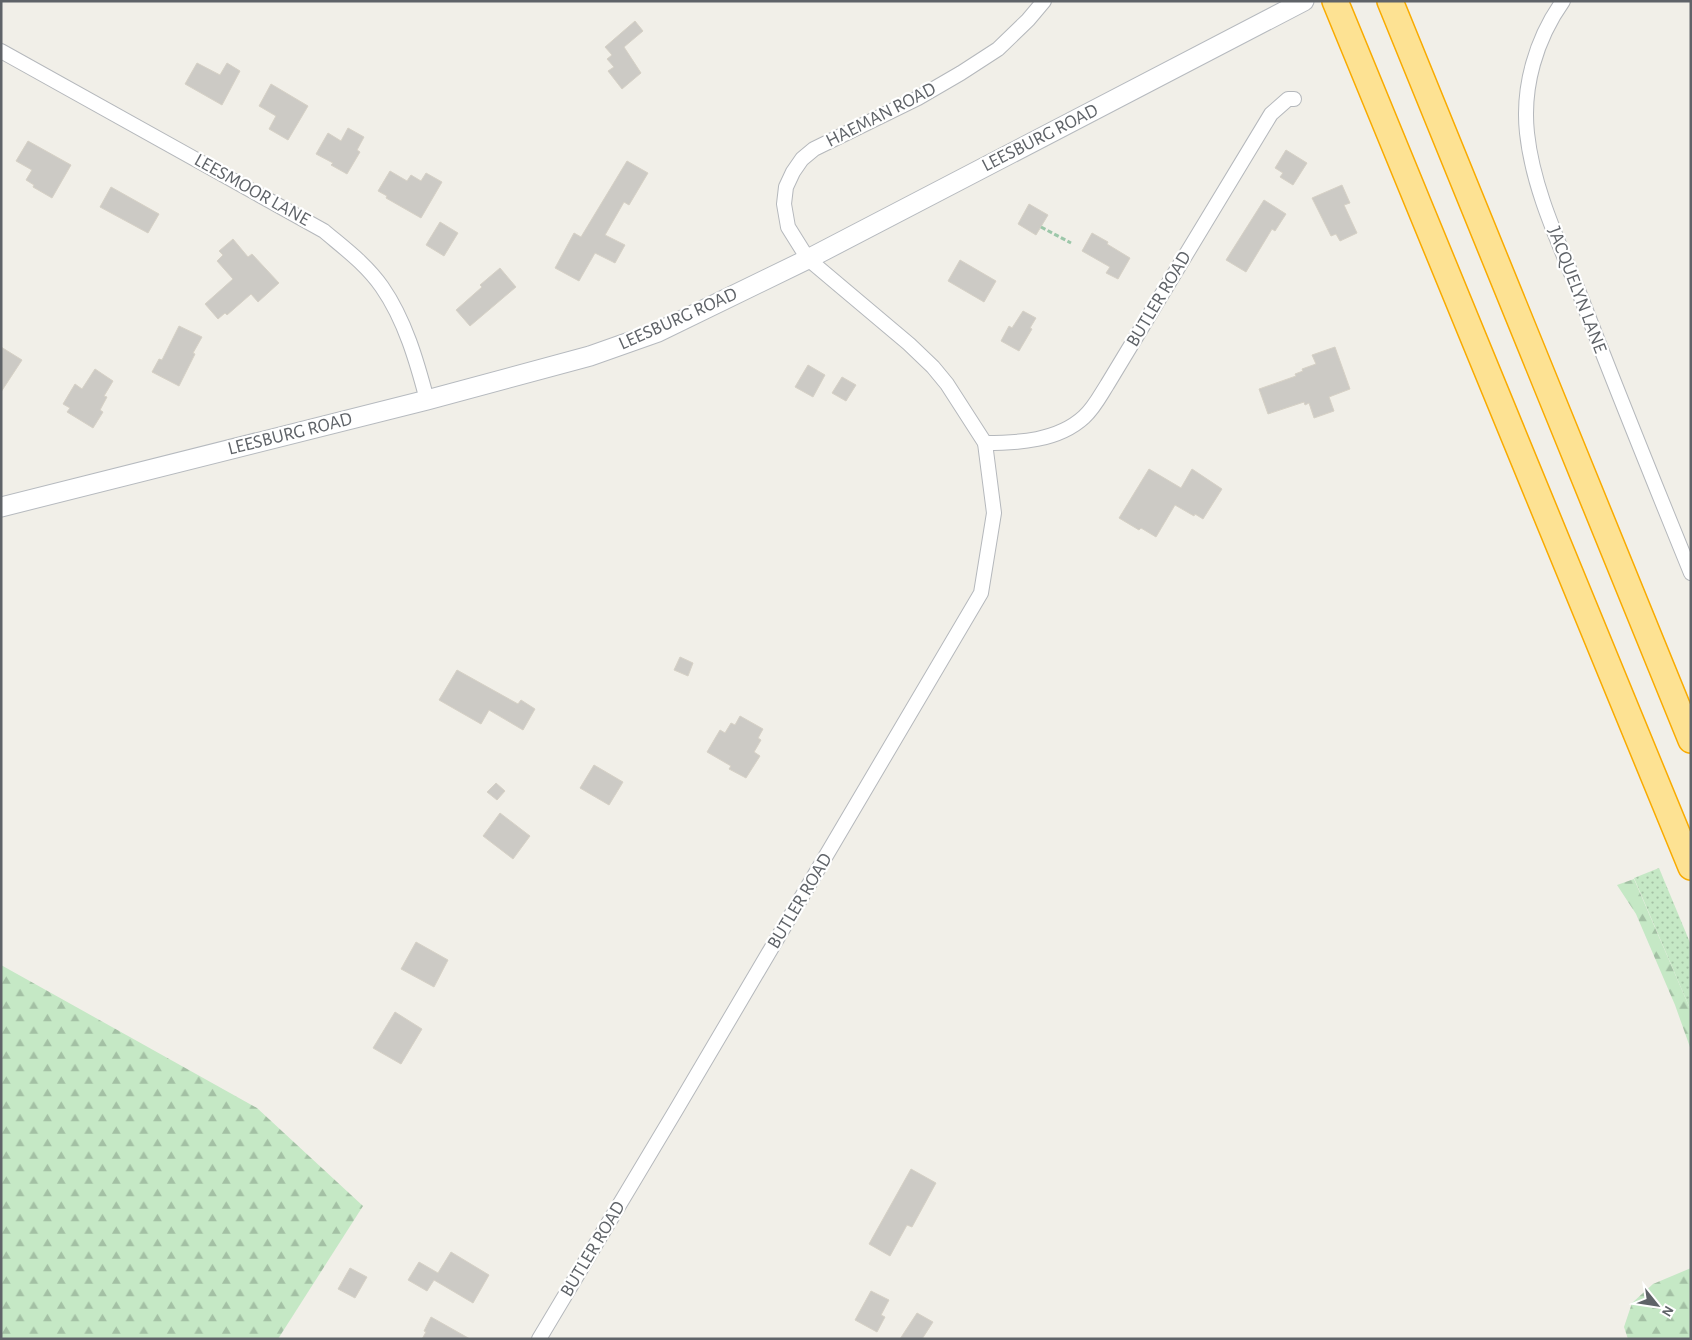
<svg xmlns="http://www.w3.org/2000/svg" width="1692" height="1340" viewBox="0 0 1692 1340" font-family="'Alegreya Sans',sans-serif">
  <style>
    .grass { fill: url(#grass-dots) }
    .forest { fill: url(#forest-firs) }
    .building { fill: #cccac5; stroke: #d6d1c6 }
    .lines { fill: none; stroke-linecap: round; stroke-linejoin: round }
    .street-casing { stroke: #b5b8bc; stroke-width: 16 }
    .secondary-casing { stroke: #b6babf; stroke-width: 21 }
    .highway-casing { stroke: #f9ab00; stroke-width: 28 }
    .path { stroke: #9cc7a9; stroke-width: 3; stroke-dasharray: 5 2.5; stroke-linecap: butt }
    .street { stroke: #fff; stroke-width: 14 }
    .secondary { stroke: #fff; stroke-width: 19 }
    .highway { stroke: #fde293; stroke-width: 25 }
    .labels { text-anchor: middle; dominant-baseline: central; stroke-width: 4.5; stroke-linejoin: round; paint-order: stroke }
    .street-label { font-size: 19px; fill: #5f6368; stroke: #fff }
  </style>
  <defs>
    <pattern id="grass-dots" width="8" height="8" patternUnits="userSpaceOnUse" patternTransform="scale(1.25)"><rect width="8" height="8" fill="#c5e8c5"/><path d="M2 2h.1M6 6h.1" fill="none" stroke="#a3c0a4" stroke-width="1.8" stroke-linecap="round"/></pattern>
    <pattern id="forest-firs" width="22" height="20" patternUnits="userSpaceOnUse" patternTransform="scale(1.25)"><rect width="22" height="20" fill="#c5e8c5"/><path d="M5 1l3.5 6h-7zM16 11l3.5 6h-7z" fill="#a3c0a4"/></pattern>
  </defs>
  <rect width="100%" height="100%" fill="#f1efe8"/>
  <path class="grass" d="M1659,868L1691,945V1011L1634,878Z"/>
  <g class="forest">
    <path d="M1634,879L1691,1011V1050L1675,1005L1636,914L1617,885Z"/>
    <path d="M1,965L257,1108L363,1206L278,1339H1Z"/>
    <path d="M1691,1268V1339H1628L1624,1327L1632,1303L1653,1284Z"/>
  </g>
  <g class="building">
    <path d="M635,21L643,31L624,47L641,73L622,89L608,71L614,67L607,59L612,55L605,47Z"/>
    <path d="M197,63L220,75L227,63L240,71L222,105L185,84Z"/>
    <path d="M271,84L308,106L288,140L269,129L276,116L259,106Z"/>
    <path d="M348,128L364,137L357,150L360,152L347,174L331,165L333,163L316,154L328,133L341,141Z"/>
    <path d="M28,141L71,165L52,198L33,187L34,185L26,180L32,170L16,161Z"/>
    <path d="M1286,150L1307,163L1293,185L1280,177L1283,173L1275,168Z"/>
    <path d="M627,161L648,173L629,205L624,202L605,235L625,245L615,263L595,253L579,281L555,268L574,233L581,237Z"/>
    <path d="M390,171L407,181L411,175L421,181L426,173L442,182L421,218L386,198L387,196L378,191Z"/>
    <path d="M1342,185L1350,203L1344,205L1357,233L1340,241L1336,234L1331,236L1312,198Z"/>
    <path d="M111,187L159,214L148,233L100,207Z"/>
    <path d="M1264,200L1286,214L1275,231L1272,229L1246,272L1226,260Z"/>
    <path d="M1029,204L1048,215L1036,235L1018,224Z"/>
    <path d="M440,222L458,233L444,256L426,245Z"/>
    <path d="M1092,233L1108,242L1107,244L1130,258L1118,279L1106,273L1110,267L1082,251Z"/>
    <path d="M233,239L248,257L252,254L279,283L258,302L251,294L227,315L225,313L218,319L205,304L233,279L217,261L223,255L219,251Z"/>
    <path d="M960,260L996,281L984,302L948,281Z"/>
    <path d="M500,268L516,287L470,326L456,310L482,287L480,285Z"/>
    <path d="M1023,311L1036,318L1030,328L1032,329L1019,351L1001,341L1009,326L1012,328Z"/>
    <path d="M179,326L202,337L193,353L195,354L179,386L152,372L159,359L162,360Z"/>
    <path d="M1,347L22,360L1,392Z"/>
    <path d="M1335,347L1350,389L1329,397L1334,411L1314,418L1309,403L1305,405L1304,402L1268,414L1259,389L1296,376L1295,374L1303,371L1302,369L1316,364L1312,355Z"/>
    <path d="M808,365L825,375L813,397L795,387Z"/>
    <path d="M95,369L113,381L104,396L107,397L100,410L103,412L93,428L67,412L70,408L63,404L75,384L82,389Z"/>
    <path d="M842,377L856,385L846,401L832,393Z"/>
    <path d="M1149,469L1181,488L1192,469L1222,489L1203,519L1195,514L1194,516L1175,505L1156,537L1141,528L1139,530L1119,518Z"/>
    <path d="M680,657L693,663L688,676L674,670Z"/>
    <path d="M457,670L518,704L521,700L535,709L523,730L489,710L481,724L439,700Z"/>
    <path d="M740,716L763,729L758,738L761,740L754,752L760,756L746,778L729,769L731,766L707,752L720,730L725,733L731,723L735,725Z"/>
    <path d="M594,765L623,782L609,805L580,788Z"/>
    <path d="M496,783L505,791L497,800L487,792Z"/>
    <path d="M500,813L530,836L513,859L483,836Z"/>
    <path d="M416,942L448,960L434,987L401,969Z"/>
    <path d="M395,1012L422,1029L401,1064L373,1048Z"/>
    <path d="M911,1169L936,1183L912,1227L907,1225L890,1256L869,1244Z"/>
    <path d="M451,1252L489,1275L473,1303L434,1280L427,1291L408,1280L419,1262L438,1273Z"/>
    <path d="M350,1268L367,1277L355,1298L338,1289Z"/>
    <path d="M871,1291L889,1300L881,1315L885,1317L877,1332L855,1320Z"/>
    <path d="M917,1313L933,1322L922,1339H900Z"/>
    <path d="M431,1317L470,1339H422L426,1332L424,1331Z"/>
  </g>
  <g class="lines">
    <defs>
      <g id="street">
        <path d="M1563,1C1536,39 1522,87 1527,133C1533,189 1559,243 1580,295C1616,388 1653,480 1691,573"/>
        <path d="M1,51L324,231C344,248 366,264 382,287C405,320 417,362 427,400"/>
        <path d="M985,443C1018,443 1058,441 1084,417C1094,408 1100,396 1107,385L1271,114L1288,99H1294"/>
        <path d="M539,1339L676,1110L981,593L994,513L985,443L947,384L933,367L909,344L808,259L788,227L784,204L786,187L793,172L802,159L814,149L918,98L961,73L998,49L1028,20L1044,1"/>
      </g>
      <path id="secondary" d="M1,507L427,400L590,356L658,332L808,259L1304,1"/>
      <g id="highway">
        <path d="M1335,1L1691,867"/>
        <path d="M1390,1L1691,740"/>
      </g>
    </defs>
    <use href="#street" class="street-casing"/>
    <use href="#secondary" class="secondary-casing"/>
    <use href="#highway" class="highway-casing"/>
    <path class="path" d="M1041,227L1071,243"/>
    <use href="#street" class="street"/>
    <use href="#secondary" class="secondary"/>
    <use href="#highway" class="highway"/>
  </g>
  <g class="labels">
    <g class="street-label">
      <text transform="translate(881 115) rotate(-27)">HAEMAN ROAD</text>
      <text transform="translate(1040 138) rotate(-27)">LEESBURG ROAD</text>
      <text transform="translate(252 190) rotate(29)">LEESMOOR LANE</text>
      <text transform="translate(1577 290) rotate(69)">JACQUELYN LANE</text>
      <text transform="translate(1159 299) rotate(-59)">BUTLER ROAD</text>
      <text transform="translate(678 319) rotate(-24)">LEESBURG ROAD</text>
      <text transform="translate(290 434) rotate(-14)">LEESBURG ROAD</text>
      <text transform="translate(800 901) rotate(-59)">BUTLER ROAD</text>
      <text transform="translate(593 1249) rotate(-59)">BUTLER ROAD</text>
    </g>
  </g>
  <rect width="1692" height="1340" fill="none" stroke="#5f6368" stroke-width="5"/>
  <g transform="translate(1657 1305) rotate(120)" stroke="#ffffff" stroke-width="4" paint-order="stroke">
  <path d="M0-4L9 19L0 12L-9 19Z" fill="#5f6368"/>
  <text y="-8" font-size="14" font-weight="bold" text-anchor="middle" fill="#5f6368">N</text>
  </g>
</svg>
